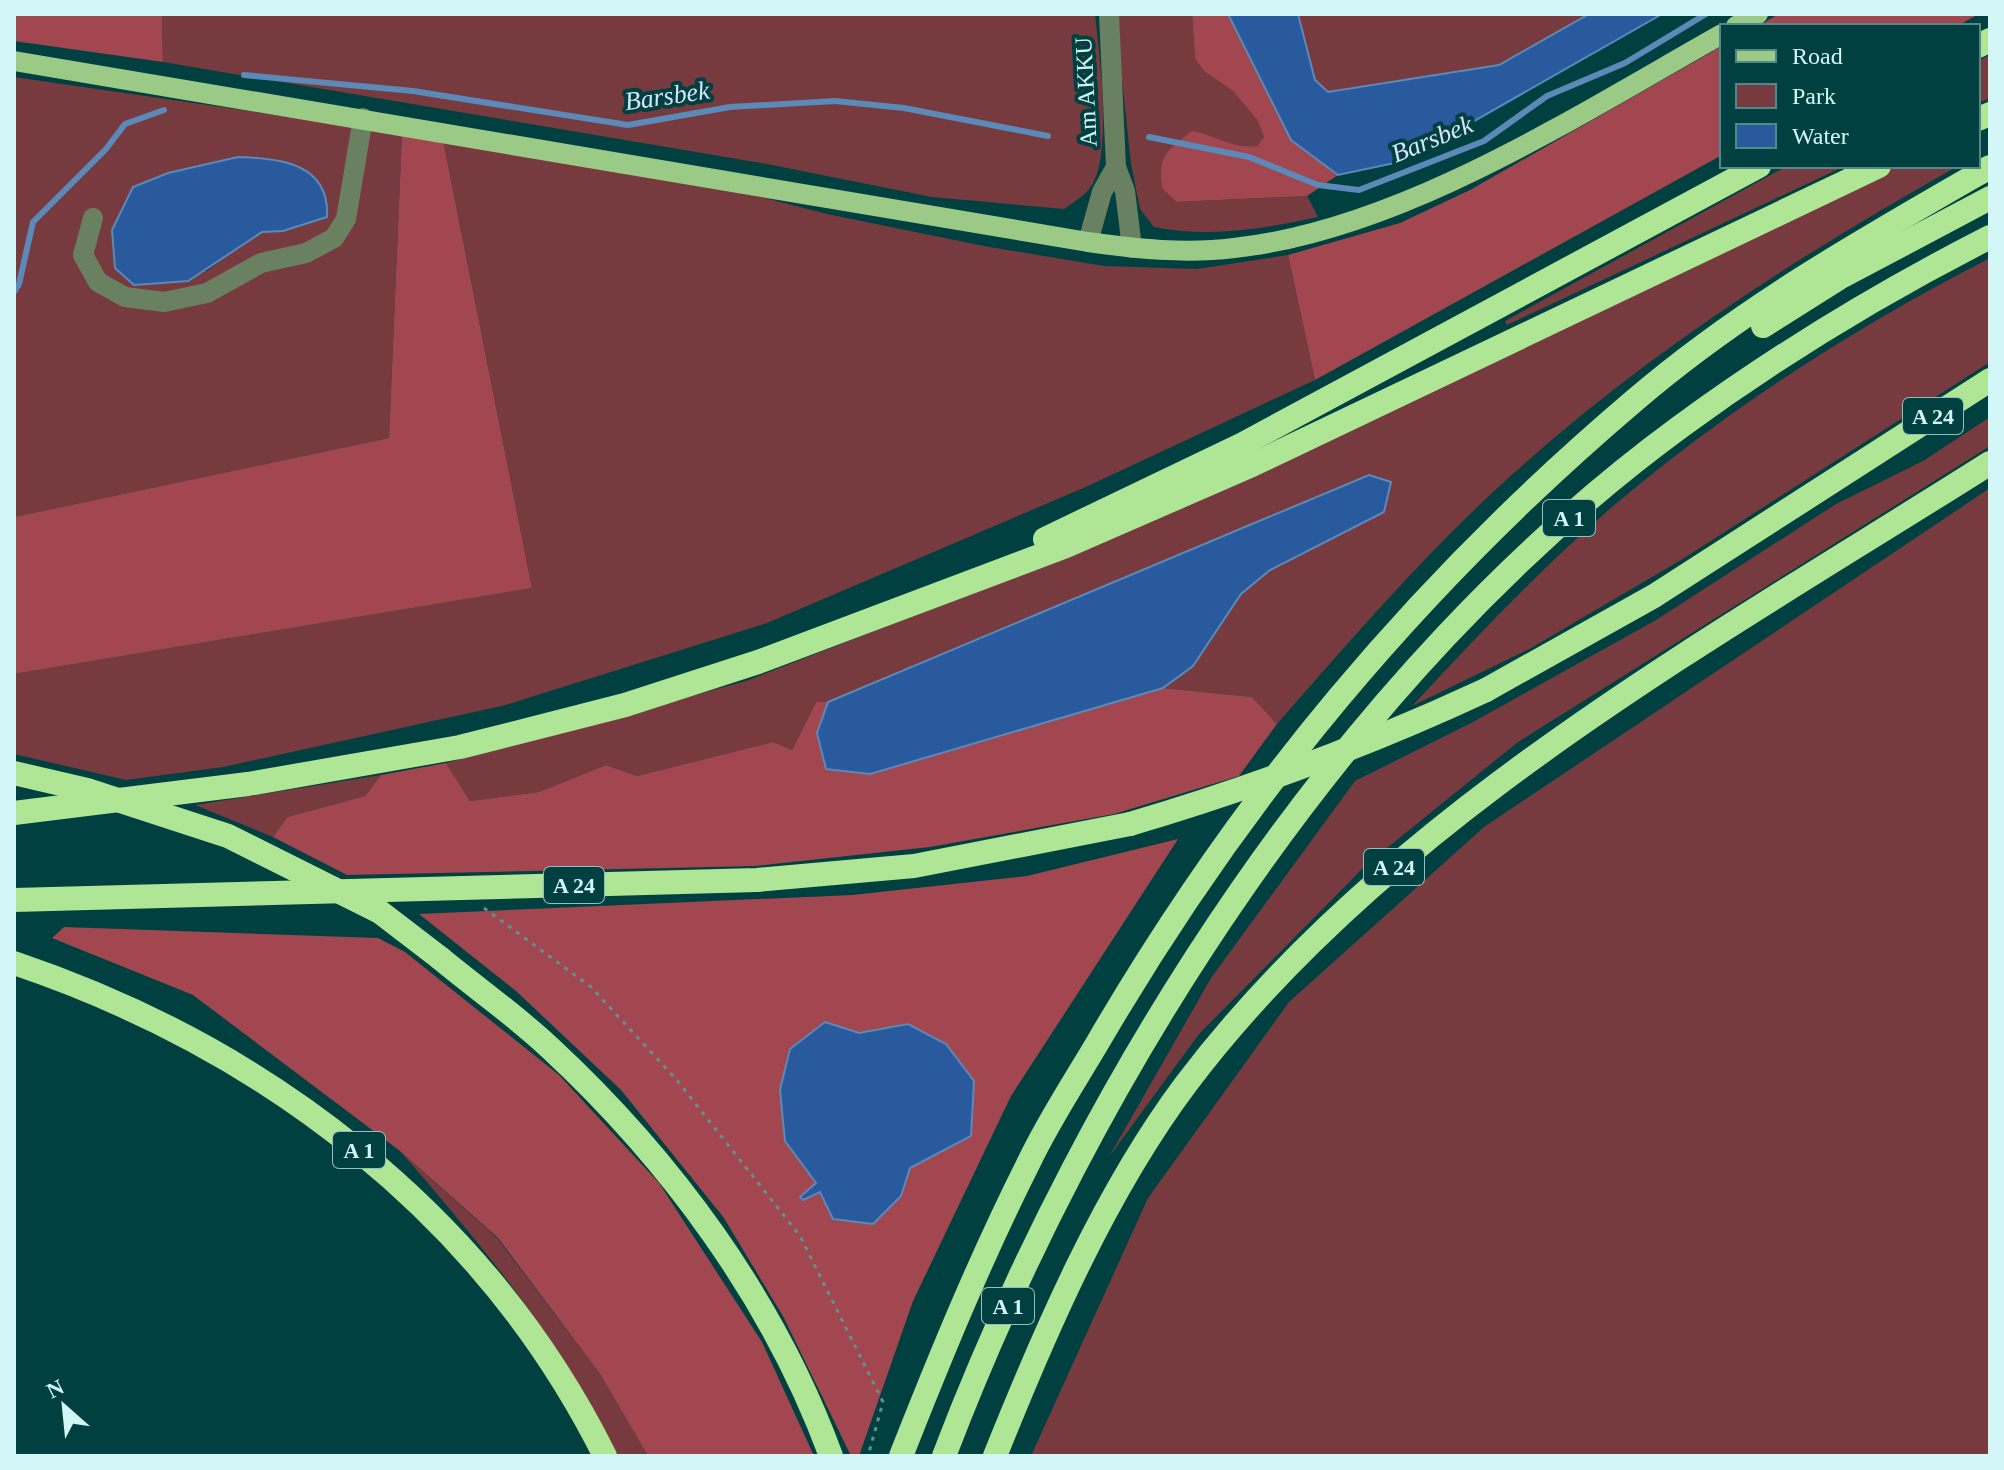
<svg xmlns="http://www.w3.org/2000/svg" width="2004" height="1470" viewBox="0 0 2004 1470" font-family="Georgia,serif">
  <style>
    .green { fill: #773a3f; fill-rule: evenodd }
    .forest { fill: #a2464f; fill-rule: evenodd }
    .water { fill: #285a9d; stroke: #5b89b8; stroke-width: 2 }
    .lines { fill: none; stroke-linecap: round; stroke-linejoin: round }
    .stream { stroke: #5b89b8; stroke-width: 6 }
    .path { stroke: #609293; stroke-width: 3; stroke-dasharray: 4 6; stroke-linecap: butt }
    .minor { stroke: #6a8161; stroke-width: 20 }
    .major { stroke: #9bca87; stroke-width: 20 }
    .highway { stroke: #aee696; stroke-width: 24 }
    .highway-bridge { stroke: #aee696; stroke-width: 24 }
    .labels { text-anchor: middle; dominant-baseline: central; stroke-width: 8; stroke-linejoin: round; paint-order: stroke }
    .shield { fill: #004041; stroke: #94bfc0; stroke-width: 2 }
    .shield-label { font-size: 22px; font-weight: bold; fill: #d3f6f6 }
    .street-label { font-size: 24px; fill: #d3f6f6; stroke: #004041 }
    .water-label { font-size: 26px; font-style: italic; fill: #d7e5f9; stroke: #004041 }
  </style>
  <rect width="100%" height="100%" fill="#004041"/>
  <g class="green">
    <path d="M162,14H1095C1099,52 1114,160 1089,189C1083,197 1072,203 1064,209L932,197L767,164L163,62Z"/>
    <path d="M1115,14H1192L1195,59L1205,72L1233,91L1257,120L1264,137L1257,146L1243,148L1220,142L1177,202L1307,196L1318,217C1263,229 1209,238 1154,227L1140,209L1131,164Z"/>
    <path d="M1298,14H1589L1500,65L1328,92L1315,80Z"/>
    <path d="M1990,55V98L1978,103V61Z"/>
    <path d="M14,77L402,133L389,438L14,517ZM238,157L289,163L327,217L283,231L262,232L245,241L207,271L115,268L112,230L133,187L168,173Z"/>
    <path d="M443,140L699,181L827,214L984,246L1104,266L1197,269L1288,255L1315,380L1088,486L767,623L506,705L223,767L126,780L14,754V674L532,588Z"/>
    <path d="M1787,166H1845L1507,325L1505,321Z"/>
    <path d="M1897,166H1958C1805,252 1654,348 1523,465C1433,544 1356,634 1277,724L1252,697L1163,688L1193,666L1241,594L1270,570L1384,512L1369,475L828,702H816L792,750L773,742L637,776L606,765L539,792L470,801L446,763L746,681L1019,575Z"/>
    <path d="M1990,258V362L1681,560L1531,648L1412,706C1478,635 1545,564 1619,501C1733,405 1858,326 1990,258Z"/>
    <path d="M1990,417V446L1518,742L1366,865L1199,1034L1109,1157L1211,978L1355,781L1471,723L1656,620L1836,504L1923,461Z"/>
    <path d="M1990,488V1456H1031L1148,1198L1289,1002L1484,827Z"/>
    <path d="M381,775L365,796L287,817L273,837L195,805Z"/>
    <path d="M400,1151L497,1238L600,1374L648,1456H618C562,1342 483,1246 400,1151Z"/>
  </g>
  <g class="forest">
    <path d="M14,14H162L163,62L14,41Z"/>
    <path d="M1192,14H1228L1291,140L1338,175L1307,196L1177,202L1162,188C1158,154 1167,151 1192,131C1216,135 1231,149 1257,146L1264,137L1257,120L1233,91L1205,72L1195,59Z"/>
    <path d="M1779,14H1979L1957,26H1758Z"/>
    <path d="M1722,46V155L1315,380L1288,255L1400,223L1470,190Z"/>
    <path d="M402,133L443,140L532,588L14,674V517L389,438Z"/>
    <path d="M1163,688L1252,697L1277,724L1239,776L1114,814L930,847L754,866L347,875L273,837L287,817L365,796L381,775L446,763L470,801L539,792L606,765L637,776L773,742L792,750L816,702H828L817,733L870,774Z"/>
    <path d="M1178,839L1011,1096L913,1301L859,1456H851L784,1318L724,1218L621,1090L516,991L419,914L852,895L1027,876ZM825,1022L859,1033L908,1024L971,1136L910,1168L901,1196L820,1191L803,1200L800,1197L816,1183Z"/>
    <path d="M64,927L378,938L405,952L559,1075L659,1183L762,1342L814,1456H648L600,1374L498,1238L400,1151L193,995L52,938Z"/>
  </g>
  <g class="water">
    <path d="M1228,14H1298L1315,80L1328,92L1499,65L1589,14H1662L1404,161L1338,175L1291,140Z"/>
    <path d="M238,157C281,158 330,164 327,217L283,231L262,232L188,281L134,285L115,268L112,230L133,187L168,173Z"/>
    <path d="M1369,475L1391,482L1384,512L1270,570L1241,594L1193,666L1163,688L870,774L826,769L817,733L828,702Z"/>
    <path d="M825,1022L859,1033L908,1024L946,1044L974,1081L971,1136L910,1168L901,1196L873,1224L833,1219L820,1192L803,1200L800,1197L816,1183L785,1141L780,1090L790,1049Z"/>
  </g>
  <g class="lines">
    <g class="stream">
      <path d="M244,75L413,91L628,125L730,107L835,101L904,108L1048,136"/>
      <path d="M1149,137L1249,157L1318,185L1359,190L1484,141L1547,96L1625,63L1706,14"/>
      <path d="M14,292L19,284L33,222L106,149L125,124L164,110"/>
    </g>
    <path class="path" d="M484,908L591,987L676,1079L800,1236L883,1402L868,1456"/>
    <g class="minor">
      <path d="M1109,14L1116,167L1125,191L1132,248"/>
      <path d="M93,218L83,255L98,282L125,297L164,302L207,293L261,263L306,253L334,238L346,219L363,118"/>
      <path d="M1088,242L1102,192L1116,167"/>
    </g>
    <g class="major">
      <path d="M1736,26L1758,14"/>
      <path d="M14,61L1088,242C1137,249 1185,254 1234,248C1401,230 1576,116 1722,34"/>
    </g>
    <g class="highway">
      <path d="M1978,46L1990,40"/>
      <path d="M1978,119L1990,114"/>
      <path d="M1763,326L1839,278L1990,198"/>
      <path d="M1045,539L1243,444L1759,166"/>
      <path d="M1486,690L1654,596L1990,380"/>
      <path d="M14,813L248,784L460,747L625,705L758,662L1066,546L1252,465L1879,166"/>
      <path d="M14,900L757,880L914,866L1130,824"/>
      <path d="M440,958C476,988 515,1015 549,1047C670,1159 774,1300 831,1456"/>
      <path d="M14,963C266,1048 485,1215 605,1456"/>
      <path d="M901,1456C940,1357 981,1257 1029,1162C1049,1120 1075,1081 1098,1042C1242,795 1417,585 1635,400C1742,308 1868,237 1990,167"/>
      <path d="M944,1456C1090,1073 1347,671 1680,427C1778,355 1882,292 1990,237"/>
      <path d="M995,1456C1045,1331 1105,1192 1186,1084C1388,816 1711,640 1990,463"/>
    </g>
    <g class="highway-bridge">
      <path d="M14,773L87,790L228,836L380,912L440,958"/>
      <path d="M1130,824C1252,788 1370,744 1486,690"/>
    </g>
  </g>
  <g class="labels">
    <g class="shield">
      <rect x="1903" y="398" width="60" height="36" rx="6"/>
      <rect x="1543" y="500" width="52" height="36" rx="6"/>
      <rect x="1364" y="849" width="60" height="36" rx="6"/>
      <rect x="544" y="867" width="60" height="36" rx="6"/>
      <rect x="333" y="1132" width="52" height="36" rx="6"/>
      <rect x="982" y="1288" width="52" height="36" rx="6"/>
    </g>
    <g class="shield-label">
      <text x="1933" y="416">A 24</text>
      <text x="1569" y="518">A 1</text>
      <text x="1394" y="867">A 24</text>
      <text x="574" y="885">A 24</text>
      <text x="359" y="1150">A 1</text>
      <text x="1008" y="1306">A 1</text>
    </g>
    <g class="street-label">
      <text transform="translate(1086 92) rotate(-93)">Am AKKU</text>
    </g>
    <g class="water-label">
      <text transform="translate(667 96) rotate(-8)">Barsbek</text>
      <text transform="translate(1432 139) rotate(-22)">Barsbek</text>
    </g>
  </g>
  <rect width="2004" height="1470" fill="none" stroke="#d3f6f6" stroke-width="32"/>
  <rect x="1720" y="24" width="260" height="144" fill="#004041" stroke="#548989" stroke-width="2"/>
  <rect x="1736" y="50" width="40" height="12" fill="#9bca87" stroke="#548989" stroke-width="2"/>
  <text x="1792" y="64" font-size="24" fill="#d3f6f6">Road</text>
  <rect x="1736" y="84" width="40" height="24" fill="#773a3f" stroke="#548989" stroke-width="2"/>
  <text x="1792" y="104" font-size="24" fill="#d3f6f6">Park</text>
  <rect x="1736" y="124" width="40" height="24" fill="#285a9d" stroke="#548989" stroke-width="2"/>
  <text x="1792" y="144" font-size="24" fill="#d3f6f6">Water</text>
  <g transform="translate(64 1406) rotate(333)" stroke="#004041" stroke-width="6" paint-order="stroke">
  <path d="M0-6L14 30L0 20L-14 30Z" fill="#d3f6f6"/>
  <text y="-12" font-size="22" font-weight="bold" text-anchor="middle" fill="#d3f6f6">N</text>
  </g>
</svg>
